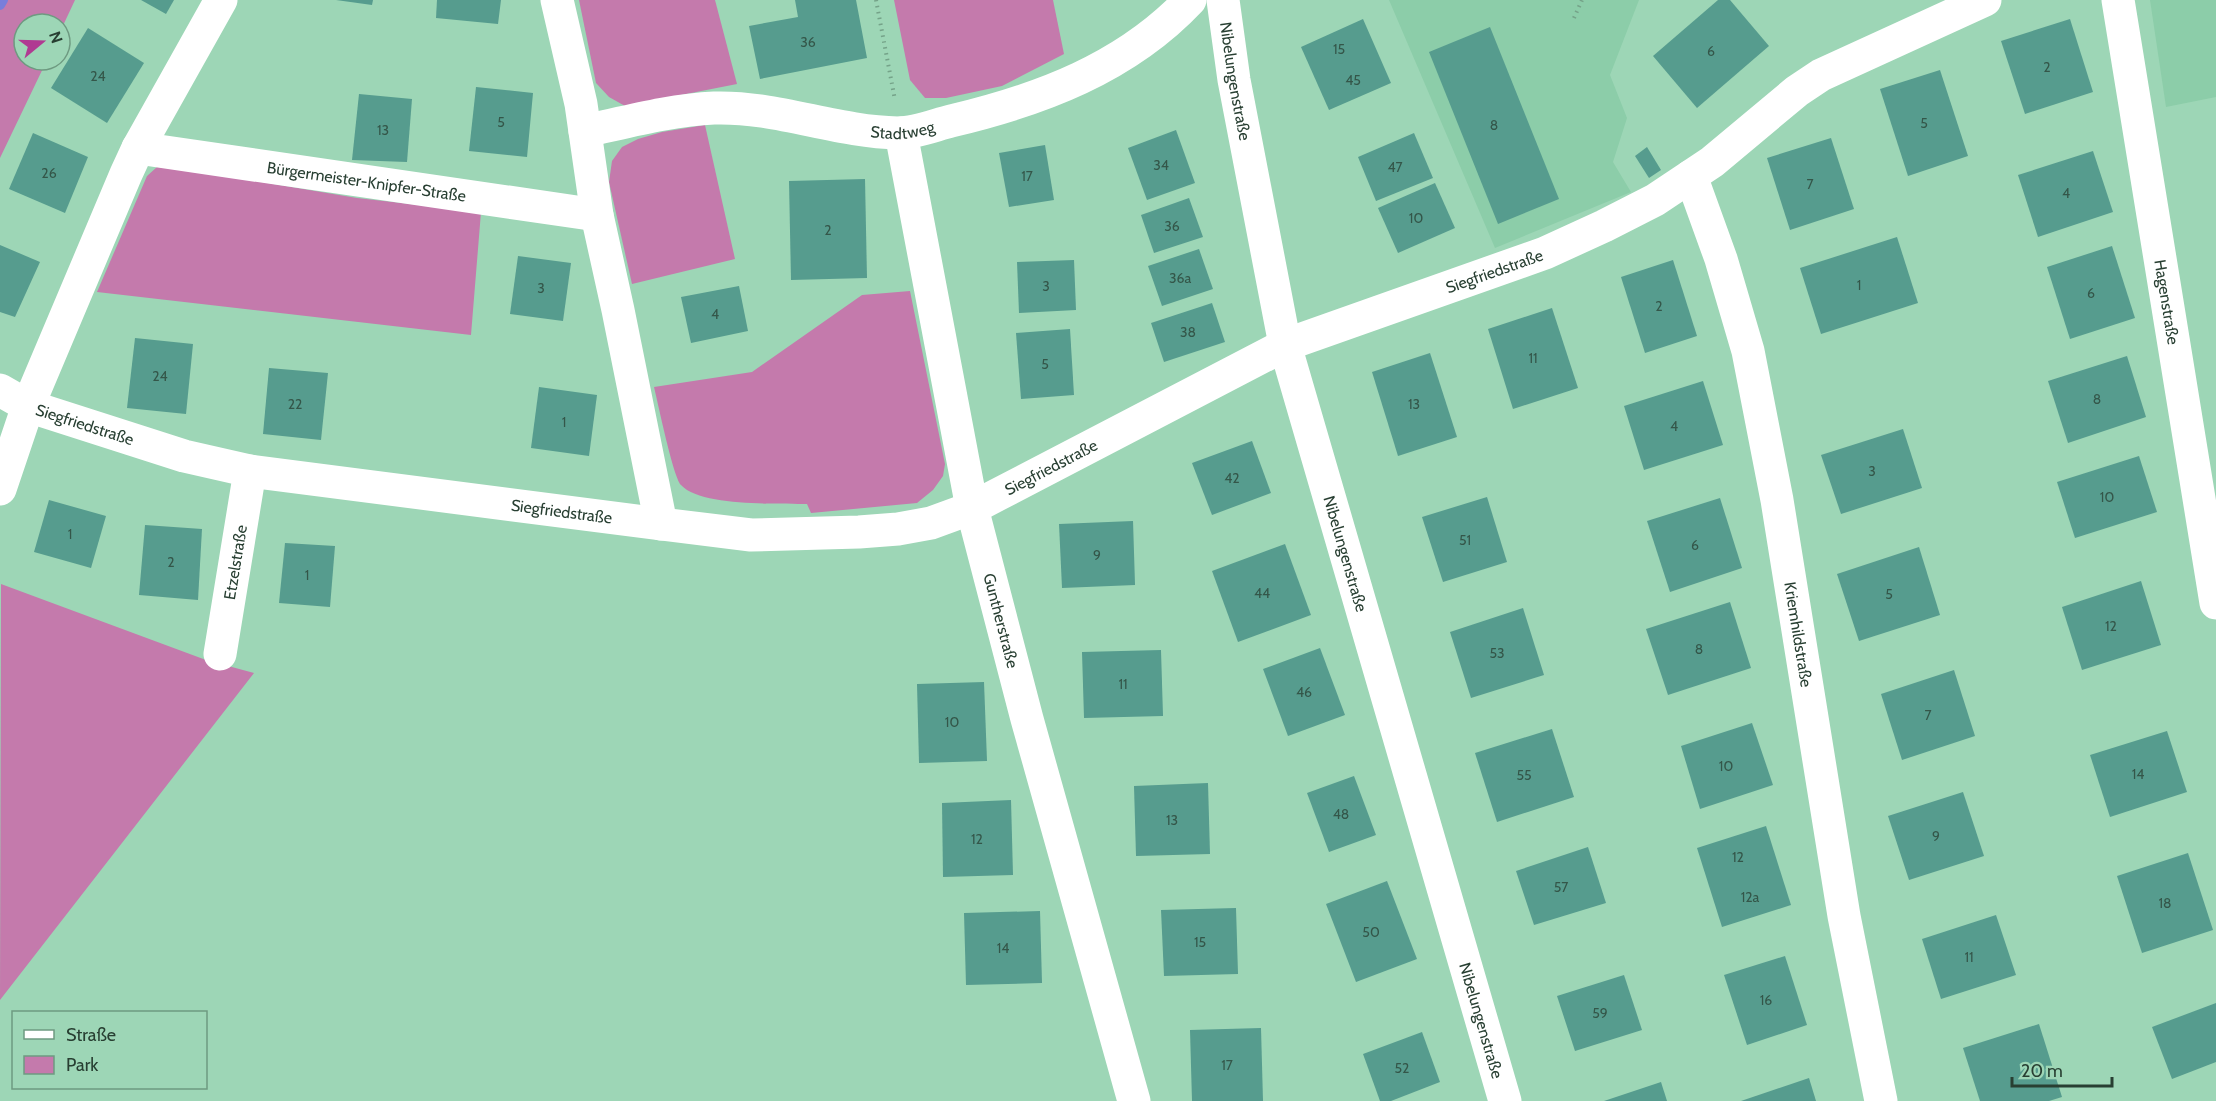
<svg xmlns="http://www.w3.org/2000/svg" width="2216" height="1101" viewBox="0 0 2216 1101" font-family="Cabin,sans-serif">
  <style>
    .built { fill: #8ccda9 }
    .green { fill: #c47aac }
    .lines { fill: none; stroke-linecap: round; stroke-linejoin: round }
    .stream { stroke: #797eda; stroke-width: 10 }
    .building { fill: #569c8e }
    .path { stroke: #75a389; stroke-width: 4; stroke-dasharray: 1.5 4.5; stroke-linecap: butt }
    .minor { stroke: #fff; stroke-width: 33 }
    .labels { text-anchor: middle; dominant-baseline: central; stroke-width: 5; stroke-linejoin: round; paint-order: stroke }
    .number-label { font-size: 14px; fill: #345649 }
    .street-label { font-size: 16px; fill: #283f32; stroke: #9dd6b6 }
  </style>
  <rect width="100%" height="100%" fill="#9dd6b6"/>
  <g class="built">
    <path d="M1389,0H1639L1610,75L1627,118L1613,162L1631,192L1495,248Z"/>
    <path d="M2150,0H2216V97L2166,107Z"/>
  </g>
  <g class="green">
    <path d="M0,0H75L60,32V24H24V60H47L0,158Z"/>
    <path d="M579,0H715L737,84L625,106L609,97L596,83Z"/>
    <path d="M894,0H1053L1064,54L1002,86L946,98H925L910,80Z"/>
    <path d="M705,125L735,259L632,284L609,182L612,161L622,147L638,139L662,132Z"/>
    <path d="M157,167L208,173L357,198L481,212L471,335L97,292L147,176Z"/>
    <path d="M910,291L945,464L943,476L933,490L917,503L811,513L807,504C777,503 701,507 681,485C673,476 658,403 654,387L752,372L862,295Z"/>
    <path d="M1,584L206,660L254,673L0,1000Z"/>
  </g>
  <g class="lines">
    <path class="stream" d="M0,5L3,0"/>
  </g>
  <g class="building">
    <path d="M141,0H174L166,14Z"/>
    <path d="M336,0H373L372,5Z"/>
    <path d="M437,0H501L498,24L436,18Z"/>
    <path d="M795,0H856L867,58L760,79L749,26L798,17Z"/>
    <path d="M1718,0H1730L1769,46L1697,108L1653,56Z"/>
    <path d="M1363,19L1391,83L1329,110L1301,47Z"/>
    <path d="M2070,19L2093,92L2025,114L2001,41Z"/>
    <path d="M1490,27L1559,199L1498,224L1429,52Z"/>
    <path d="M88,28L144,63L107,123L51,88Z"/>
    <path d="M1940,70L1968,156L1908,176L1880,89Z"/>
    <path d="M476,87L533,93L527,157L469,151Z"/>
    <path d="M359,94L412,99L407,162L352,160Z"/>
    <path d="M1176,130L1195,183L1147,200L1128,148Z"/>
    <path d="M33,133L88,157L65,213L9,189Z"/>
    <path d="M1414,133L1433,178L1376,201L1358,157Z"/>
    <path d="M1831,138L1854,209L1790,230L1767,158Z"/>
    <path d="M1045,145L1054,200L1009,207L999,153Z"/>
    <path d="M1647,147L1661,170L1649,178L1635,156Z"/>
    <path d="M2093,151L2113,212L2038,237L2018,175Z"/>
    <path d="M865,179L867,278L791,280L789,181Z"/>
    <path d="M1435,183L1455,228L1398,253L1378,208Z"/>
    <path d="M1189,198L1203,237L1154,253L1141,215Z"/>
    <path d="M1897,237L1918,303L1821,334L1800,268Z"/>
    <path d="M0,245L40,262L15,317L0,312Z"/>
    <path d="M2112,246L2135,318L2070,339L2047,267Z"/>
    <path d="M1199,249L1213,289L1162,306L1148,266Z"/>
    <path d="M518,256L571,263L563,321L510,314Z"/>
    <path d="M1074,260L1076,310L1019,313L1017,262Z"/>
    <path d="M1673,260L1697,336L1645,353L1621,277Z"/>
    <path d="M739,286L748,331L691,343L681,297Z"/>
    <path d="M1212,303L1225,342L1164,362L1151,323Z"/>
    <path d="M1552,308L1578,388L1513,409L1488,329Z"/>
    <path d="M1070,329L1074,395L1021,399L1016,333Z"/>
    <path d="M135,338L193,344L186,414L127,408Z"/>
    <path d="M1430,353L1457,437L1398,456L1372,372Z"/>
    <path d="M2127,356L2146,417L2068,443L2048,381Z"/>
    <path d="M269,368L328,373L321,440L263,434Z"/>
    <path d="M1703,381L1723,445L1644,470L1624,406Z"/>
    <path d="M539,387L597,395L589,456L531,448Z"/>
    <path d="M1903,429L1922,488L1841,514L1821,455Z"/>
    <path d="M1252,441L1271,493L1212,515L1192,463Z"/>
    <path d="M2139,456L2157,512L2075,538L2057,482Z"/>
    <path d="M1487,497L1507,562L1443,582L1422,517Z"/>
    <path d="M1720,498L1742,568L1670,592L1647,521Z"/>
    <path d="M49,500L106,516L91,568L34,552Z"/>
    <path d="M1133,521L1135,585L1062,588L1059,524Z"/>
    <path d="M145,525L202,529L198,600L139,595Z"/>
    <path d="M285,543L335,546L330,607L279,603Z"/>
    <path d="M1285,544L1311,615L1238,642L1212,571Z"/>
    <path d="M1919,547L1940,615L1859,641L1837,574Z"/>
    <path d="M2141,581L2161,645L2082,670L2062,607Z"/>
    <path d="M1730,602L1751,668L1668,695L1646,629Z"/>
    <path d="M1523,608L1544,675L1471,698L1450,632Z"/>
    <path d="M1320,648L1345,715L1288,736L1263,669Z"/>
    <path d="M1161,650L1163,716L1084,718L1082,652Z"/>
    <path d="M1954,670L1975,736L1902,760L1881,694Z"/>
    <path d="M984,682L987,761L919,763L917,684Z"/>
    <path d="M1752,723L1773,785L1700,809L1681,746Z"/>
    <path d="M1552,729L1574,797L1497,822L1475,753Z"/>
    <path d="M2167,731L2187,792L2110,817L2090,755Z"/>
    <path d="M1354,776L1376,835L1329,852L1307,793Z"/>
    <path d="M1208,783L1210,854L1136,856L1134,786Z"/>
    <path d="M1963,792L1984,856L1909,880L1888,816Z"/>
    <path d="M1011,800L1013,875L943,877L942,803Z"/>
    <path d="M1766,826L1791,905L1722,927L1697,848Z"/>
    <path d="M1588,847L1606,903L1534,925L1516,871Z"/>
    <path d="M2188,853L2213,930L2142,953L2117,876Z"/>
    <path d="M1387,881L1417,959L1356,982L1326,904Z"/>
    <path d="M1236,908L1238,974L1164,976L1161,910Z"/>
    <path d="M1040,911L1042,983L966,985L964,913Z"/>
    <path d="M1996,915L2016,975L1941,999L1922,939Z"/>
    <path d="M1785,956L1807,1025L1747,1045L1724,975Z"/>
    <path d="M1624,975L1642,1030L1575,1051L1557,996Z"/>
    <path d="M2216,1003V1062L2172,1079L2152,1027Z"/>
    <path d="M2039,1024L2062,1097L2049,1101H1980L1963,1048Z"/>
    <path d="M1261,1028L1263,1101H1192L1190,1030Z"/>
    <path d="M1422,1032L1440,1082L1391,1101H1380L1363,1054Z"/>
    <path d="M1809,1078L1816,1101H1741Z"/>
    <path d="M1661,1082L1667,1101H1604Z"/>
  </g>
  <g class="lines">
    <g class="path">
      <path d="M876,0L895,100"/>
      <path d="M1574,18L1582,0"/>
    </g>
    <g class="minor">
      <path d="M557,0L581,104L597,215L618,310L661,524"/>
      <path id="s1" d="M1223,0L1234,80L1285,345L1505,1101"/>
      <path id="s2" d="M2118,0L2216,603"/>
      <path id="s3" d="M585,131C627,122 671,110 714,108C776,106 836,132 898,133C915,133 935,125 951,121C1040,100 1126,68 1190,0"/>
      <path id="s4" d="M901,133L972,508L1027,719L1134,1101"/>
      <path id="s5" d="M138,148L597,215"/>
      <path id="s6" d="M1691,176L1721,259L1748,351L1777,500L1844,916L1881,1101"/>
      <path id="s7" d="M0,390L28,406L184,456L250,471L661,524L751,535L859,532L898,529L931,523L972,508L1285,345L1545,253L1604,226L1655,200L1712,162L1797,91L1821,75L1985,0"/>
      <path d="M0,489L28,406L126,174L138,148L221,0"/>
      <path id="s8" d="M220,654L250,471"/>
    </g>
  </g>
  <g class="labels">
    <g class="number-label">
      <text x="808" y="42">36</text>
      <text x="1339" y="49">15</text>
      <text x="1711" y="51">6</text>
      <text x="2047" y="67">2</text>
      <text x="98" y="76">24</text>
      <text x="1353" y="80">45</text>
      <text x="501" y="122">5</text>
      <text x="1924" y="123">5</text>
      <text x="1494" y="125">8</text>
      <text x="383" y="130">13</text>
      <text x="1161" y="165">34</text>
      <text x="1395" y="167">47</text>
      <text x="49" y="173">26</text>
      <text x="1027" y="176">17</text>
      <text x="1810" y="184">7</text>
      <text x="2066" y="193">4</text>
      <text x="1416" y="218">10</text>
      <text x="1172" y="226">36</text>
      <text x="828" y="230">2</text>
      <text x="1180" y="278">36a</text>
      <text x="1859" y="285">1</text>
      <text x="1046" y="286">3</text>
      <text x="541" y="288">3</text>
      <text x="2091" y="293">6</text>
      <text x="1659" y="306">2</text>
      <text x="715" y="314">4</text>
      <text x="1188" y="332">38</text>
      <text x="1533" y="358">11</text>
      <text x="1045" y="364">5</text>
      <text x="160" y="376">24</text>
      <text x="2097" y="399">8</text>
      <text x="295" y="404">22</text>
      <text x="1414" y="404">13</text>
      <text x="564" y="422">1</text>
      <text x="1674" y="426">4</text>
      <text x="1872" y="471">3</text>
      <text x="1232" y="478">42</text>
      <text x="2107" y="497">10</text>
      <text x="70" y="534">1</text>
      <text x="1465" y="540">51</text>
      <text x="1695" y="545">6</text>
      <text x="1097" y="555">9</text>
      <text x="171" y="562">2</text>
      <text x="307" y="575">1</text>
      <text x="1262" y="593">44</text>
      <text x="1889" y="594">5</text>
      <text x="2111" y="626">12</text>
      <text x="1699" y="649">8</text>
      <text x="1497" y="653">53</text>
      <text x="1123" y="684">11</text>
      <text x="1304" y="692">46</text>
      <text x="1928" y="715">7</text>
      <text x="952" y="722">10</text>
      <text x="1726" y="766">10</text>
      <text x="2138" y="774">14</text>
      <text x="1524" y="775">55</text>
      <text x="1341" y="814">48</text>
      <text x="1172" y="820">13</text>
      <text x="1936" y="836">9</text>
      <text x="977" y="839">12</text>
      <text x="1738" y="857">12</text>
      <text x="1561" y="887">57</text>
      <text x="1750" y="897">12a</text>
      <text x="2165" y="903">18</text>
      <text x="1371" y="932">50</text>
      <text x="1200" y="942">15</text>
      <text x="1003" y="948">14</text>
      <text x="1969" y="957">11</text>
      <text x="1766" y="1000">16</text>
      <text x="1600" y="1013">59</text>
      <text x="1227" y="1065">17</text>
      <text x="1402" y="1068">52</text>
    </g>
    <g class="street-label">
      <text stroke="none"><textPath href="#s1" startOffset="82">Nibelungenstraße</textPath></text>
      <text stroke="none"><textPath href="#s3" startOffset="322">Stadtweg</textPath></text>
      <text stroke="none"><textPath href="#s5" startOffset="231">Bürgermeister-Knipfer-Straße</textPath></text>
      <text stroke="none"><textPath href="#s7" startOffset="1568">Siegfriedstraße</textPath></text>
      <text stroke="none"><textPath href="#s2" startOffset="306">Hagenstraße</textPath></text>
      <text stroke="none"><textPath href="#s7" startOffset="92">Siegfriedstraße</textPath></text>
      <text stroke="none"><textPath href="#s7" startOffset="1082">Siegfriedstraße</textPath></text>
      <text stroke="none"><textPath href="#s7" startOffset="578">Siegfriedstraße</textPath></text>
      <text stroke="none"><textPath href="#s1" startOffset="568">Nibelungenstraße</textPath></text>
      <text stroke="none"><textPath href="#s8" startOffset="93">Etzelstraße</textPath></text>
      <text stroke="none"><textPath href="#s4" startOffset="498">Guntherstraße</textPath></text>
      <text stroke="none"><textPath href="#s6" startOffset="472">Kriemhildstraße</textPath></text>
      <text stroke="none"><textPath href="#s1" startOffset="1054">Nibelungenstraße</textPath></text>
    </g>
  </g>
  <rect x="12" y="1011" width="195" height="78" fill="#9dd6b6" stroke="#6e9a81" stroke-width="1.5"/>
  <rect x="24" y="1030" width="30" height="9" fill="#ffffff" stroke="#6e9a81" stroke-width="1.5"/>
  <text x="66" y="1041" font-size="18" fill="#283f32">Straße</text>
  <rect x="24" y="1056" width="30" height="18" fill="#c47aac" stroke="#6e9a81" stroke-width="1.5"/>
  <text x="66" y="1071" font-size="18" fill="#283f32">Park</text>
  <g transform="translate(42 42) rotate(71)"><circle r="28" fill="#9dd6b6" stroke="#6e9a81" stroke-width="1.5"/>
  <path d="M0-4.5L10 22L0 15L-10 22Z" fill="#b03a92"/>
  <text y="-9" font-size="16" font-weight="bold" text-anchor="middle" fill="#283f32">N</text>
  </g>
  <path d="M2012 1077v9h100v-9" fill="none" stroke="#283f32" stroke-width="3"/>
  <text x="2021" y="1077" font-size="18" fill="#283f32" stroke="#9dd6b6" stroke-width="4.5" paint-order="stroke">20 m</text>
</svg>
